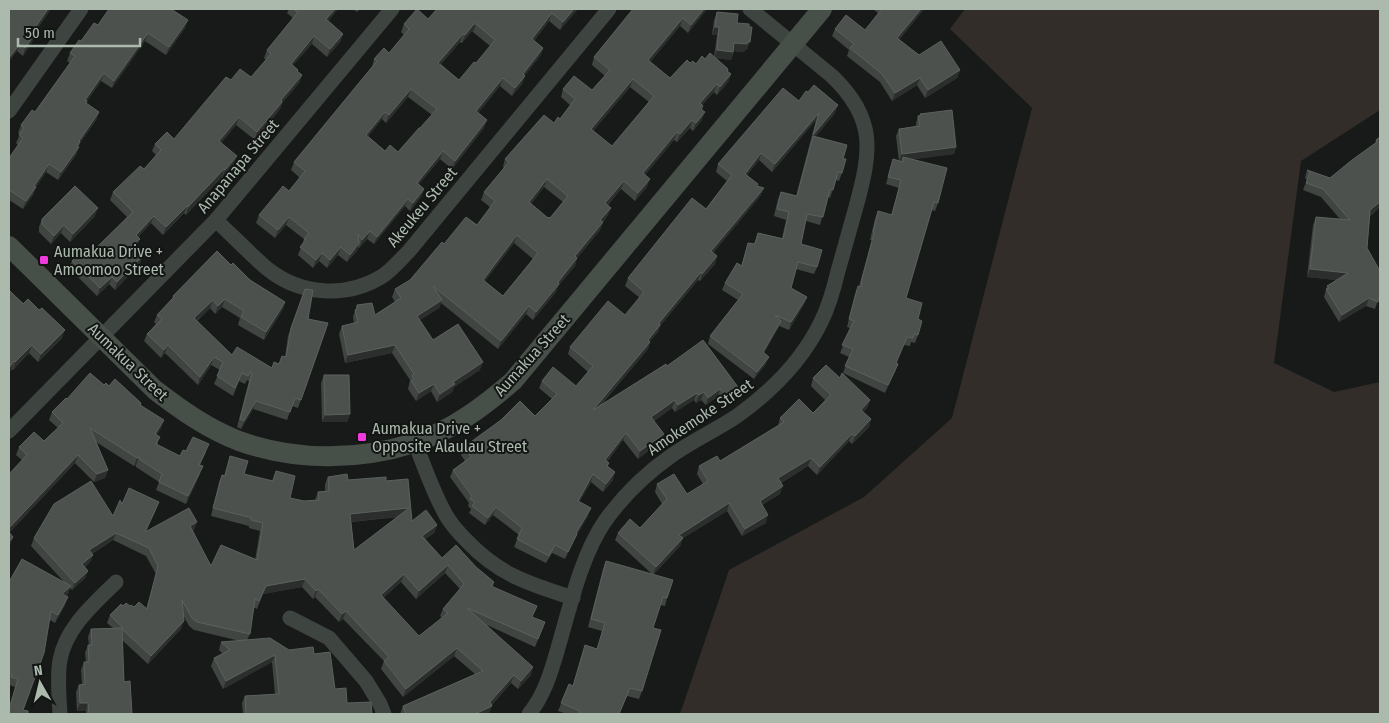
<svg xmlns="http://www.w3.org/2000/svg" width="1389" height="723" viewBox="0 0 1389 723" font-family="'Fira Sans Condensed',sans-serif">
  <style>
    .green { fill: #322d28 }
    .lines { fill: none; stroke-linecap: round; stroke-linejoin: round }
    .street { stroke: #3e4440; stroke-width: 15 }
    .secondary { stroke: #474f49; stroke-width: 20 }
    .wall { fill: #404541; fill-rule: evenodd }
    .shaded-wall { fill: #2b2e2c }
    .building { fill: #4c514d; stroke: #5a625c; fill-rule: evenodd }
    .poi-dot { fill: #f03add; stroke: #131514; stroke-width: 2 }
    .labels { text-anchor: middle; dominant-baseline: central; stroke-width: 4; stroke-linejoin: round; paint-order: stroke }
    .street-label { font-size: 16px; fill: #abbaad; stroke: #131514 }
    .poi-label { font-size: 16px; fill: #abbaad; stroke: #131514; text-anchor: start }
  </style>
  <rect width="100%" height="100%" fill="#181a19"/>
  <path class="green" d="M965,9H1380V110L1301,161L1274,363L1334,392L1380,382V714H680L729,570L864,497L952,418L1032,108L950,29Z"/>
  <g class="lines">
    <g class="street">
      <path d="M9,111L81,9"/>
      <path d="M216,220C228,232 240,243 252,255C258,260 263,266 269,270C301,295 346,298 381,277C391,271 400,260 409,251L609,9"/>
      <path d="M9,431L216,220L392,9"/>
      <path d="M415,443C425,468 433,493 447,517C452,525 459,533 466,540C499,575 529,584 573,598"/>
      <path d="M290,618L329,638L366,681L380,704L384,714"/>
      <path d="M60,714C59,697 57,677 60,660C66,627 94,604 116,582"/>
      <path d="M529,714C545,694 551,672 558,648C570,607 581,556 605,521C623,496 645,474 671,456C692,441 716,430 737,416C772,391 802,361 821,322C829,306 834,288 838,271C844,250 850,228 856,207C871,152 877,119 832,76L750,9"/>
    </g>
    <path class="secondary" d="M9,246L155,390C181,410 208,429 239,441C295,461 358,461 414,443C451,431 484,406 513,381L822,9"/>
  </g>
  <g class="wall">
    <path d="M9,9H51L34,33L32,42L23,56L17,51Z"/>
    <path d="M289,9H338L328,21L343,34L340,42L327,57L312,44L293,65L298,72L302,75L299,83L282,103L280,109L255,140L236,125L221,143L234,164L222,178V177L186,215L184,213L163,235L151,223L138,237L137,246L135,248L140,264L115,290L109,284L97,296L69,268L72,261L91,253L127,217L110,200L113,192L144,169L156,155L152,151L155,144L174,139L231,80L251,77L266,60L264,58L267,50L293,18L287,13Z"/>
    <path d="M353,9H360L357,12Z"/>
    <path d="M578,9L560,30L549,21L534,41L543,48L540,56L525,75L522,84L512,96L500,86L478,113L484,128L452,169L440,159L419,184L424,189L421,197L410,211L405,206L374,244L367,239L359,248L358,247L357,251L347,262L338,255L327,268L319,261L313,268L298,255L304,239L286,225L275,238L256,223L259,215L289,191L300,178L291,170L294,162L372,67L374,59L389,53L404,35L401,32L404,24L428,19ZM471,32H473L490,46L476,63L459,80L441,64L460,42L462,43ZM408,97L432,115L398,152L385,151L368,136L382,119L386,123Z"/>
    <path d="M633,9H707L688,33L680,26L650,62L670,78L690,63L696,64L705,59L714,57L717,35H712L714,20L717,12L737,23L747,50H745L744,52L734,51L731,60L716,58L728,69V71L731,74L728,82L717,95L714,92L702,105L703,106L702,109V120L693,131L690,128L677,142L674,140L645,175L647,187L635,201L621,189L608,205V215L603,222L600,230L577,258L575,266L558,286L556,292L533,320L526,314L498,349L441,303L439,308L420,320L433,340L480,370L454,387L452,392L437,402L431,391L416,401L408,389L410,380L392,353L345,363L339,334L342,326L354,323L353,317L357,305L375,315L395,302L392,297L395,289L410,280L444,244L477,225L490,207L481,200L484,192L504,168L503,167L505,159L560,119L570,105L561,97L563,89L592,90L605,76L592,65L594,57ZM630,87L649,102L612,146L593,131ZM544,187L563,202L550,218H548L531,204ZM514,243L533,259L503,296L485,281Z"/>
    <path d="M873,9H924L899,40L919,55L960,70L957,78L925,98L917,85L892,101L880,82L847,56L849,50L832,36L835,29L865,30L878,13Z"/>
    <path d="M98,25L185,28L166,55L145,41L112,88L101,81L87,101L86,103L99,112L96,120L80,143L76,155L58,180L46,172L36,187L33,195L23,209L9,200V158L18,145L16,143L20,134L18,133L21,125L35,112L70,63L67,61L70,53Z"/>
    <path d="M799,101L835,113L815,137L843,159L842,173L839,181L836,180L830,198L828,197L820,225L806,221L801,244L817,267L814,274L796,269L791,288L807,297L804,304L789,330L779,326L764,353L766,364L754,379L708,344L710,336L738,300L722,290L725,283L741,266L748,243L754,244L758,233L782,238L786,220L774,216L778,199L781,192L796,196L816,120L772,172L759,160L747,175L757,186L761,195L713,253L717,256L715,264L700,281L698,280L660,326L658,332L650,341L648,349L601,405L667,366L735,395L723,403L718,396L706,405L701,400L696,403L694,400L675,412L672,408L654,421L661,441L638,459L623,440L607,462L608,466L613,480L603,492L591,482L579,502L588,516L576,536L565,559L552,553L546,563L514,547L519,535L493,515L485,525L469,513L471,509L468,506L469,503L450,477L453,470L465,461L461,455L464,447L535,416L552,399L539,388L542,381L576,386L588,372L568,354L570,347L625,315L640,298L625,286L628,278L706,209L727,181L716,172L718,164Z"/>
    <path d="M920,114L956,147L954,154L914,159L938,203L935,211L931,210L906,298L918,319V335L915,343L911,342L910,346L904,345L896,363L898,364L895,372L885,393L843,373L849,357L840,353L850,328L847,327L855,294L858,286H859L872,240H870L875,219L878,211L891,215L899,188L886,184L893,159L899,161L896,136L899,129L916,126V123L918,116L920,115Z"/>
    <path d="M1380,137V205L1378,209L1370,216L1367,248L1380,295L1375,309L1366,306L1339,322L1324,297L1327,286L1337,280L1307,277L1313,225L1316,217L1340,219L1321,197L1303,190L1307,180L1305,178L1307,170L1330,178L1375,144L1376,140Z"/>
    <path d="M95,216L70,242L61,233L51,244L39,232V227L42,219Z"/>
    <path d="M231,265L250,280L285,302L283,309L264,340L238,325L240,318L222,307L215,314L210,308L197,321L232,355L272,368L279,364L285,357L288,336L305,289L308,319L328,323L298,408L292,406L287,420L253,409L241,429L237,427L249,381L247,380L245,384L239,381L233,396L214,384L220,370L211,365L198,385L165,353L161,358L144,341L147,334L156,324L154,322L157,315L172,299L173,296Z"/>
    <path d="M9,290L62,338L38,362L29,353L13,370L12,369L9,372Z"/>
    <path d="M324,375L350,414L347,422H322L321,383Z"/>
    <path d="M813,378H840L870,400L867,408L863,412L871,419L869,427L852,444L849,441L817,475L808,466L781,483L780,494L762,505L766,523L742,536L727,511L683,538L680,546L653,575L667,598L665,606L660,605L653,628L642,691L639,699L627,696L619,714H567L558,711L569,684L573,686L585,645L597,649L602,631L588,627L603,569L606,561L653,575L615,540L618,533L640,528L662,504L655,492L657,484L687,494L703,484L697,474L699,466L720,461L778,426L780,418L813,413L825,400L811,386Z"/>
    <path d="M104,385L109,386L141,403V405L161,428L157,435L158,445L180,456L186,451L206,452L200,465V474L186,504L156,490L159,482L136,467V465L134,466L96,442L108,470L105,478L94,482L75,463L9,533L13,537L10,545L9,547V474L22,460L16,455L19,447L44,441L58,428L49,420L52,412L67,399Z"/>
    <path d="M230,456L244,474L272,481L276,471L290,498L304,501L315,500L318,492L325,491V484L328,477L348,480L386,481L412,521L437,525L434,533L425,539L442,558L476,567L494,582L493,587L532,617L542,630L535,647L487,625L531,675L518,689L511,683L492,705L488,714H400L403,706L475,674L454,656L403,697L381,669L384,661L343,619L339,622L315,597L313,599L302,587L263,594L257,609L253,607L250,634L247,640L289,650L314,654L335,689L347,703L372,714H243L242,703L245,696L275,694L272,662L223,689L211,666L214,658L223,654L219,650L221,642L240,641L194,630L189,626L183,615L181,629L148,664L122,640L124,682L132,714H86V711H77L76,692L79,685L82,684L81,670L84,662H86L85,653L88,645H89L88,637L91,629L113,628L107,623L110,615L123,606H130L146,609L156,574L146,556L113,540L92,554L93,555L90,562L85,567L88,571L85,578L72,590L70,588L68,594L66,596L65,605L55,623L50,620L9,714L15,687L9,685V582L65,583L31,546L34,538L113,516L122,504L156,510L146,531L194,530L192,531L211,566L255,560L260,531L249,528V526L211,516L219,482L222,475L224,476ZM398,517L354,550L351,522ZM445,573L460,589L443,609L440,616L442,618L419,636L383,598L401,582L416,599Z"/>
  </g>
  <g class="shaded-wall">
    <path d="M48,9H51L29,39L32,32Z"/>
    <path d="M335,9H338L323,27L326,19Z"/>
    <path d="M574,9H578L560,30L563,22Z"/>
    <path d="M704,9H707L688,33L691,25Z"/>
    <path d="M921,9H924L894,46L897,38Z"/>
    <path d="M552,13L549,21L529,47L532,39Z"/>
    <path d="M683,18L680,26L645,68L648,60Z"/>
    <path d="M188,20L185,28L166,55L169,47Z"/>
    <path d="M474,24H476L473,32H471L462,43L465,35Z"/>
    <path d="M715,27H719L717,35H712Z"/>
    <path d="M148,33L145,41L112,88L114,81Z"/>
    <path d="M35,34L32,42L23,56L25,48Z"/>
    <path d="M343,34L340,42L327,57L330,49Z"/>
    <path d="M463,34L460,42L435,70L438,63Z"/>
    <path d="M314,36L312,44L288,71L291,64Z"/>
    <path d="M747,42H750L747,50H745L744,52L731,51L734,43Z"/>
    <path d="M20,44L17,51L9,62V58Z"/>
    <path d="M543,48L540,56L520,82L523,74Z"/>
    <path d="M717,50L733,52L731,60L714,58Z"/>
    <path d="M960,70L957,78L925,98L928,90Z"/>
    <path d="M104,73L101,81L82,108L85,100Z"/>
    <path d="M731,74L728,82L717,95L720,87Z"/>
    <path d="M302,75L299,83L282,103L280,109L255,140L257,132L281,100Z"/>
    <path d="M525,76L522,84L512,96L515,88Z"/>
    <path d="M503,78L500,86L473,119L476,111Z"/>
    <path d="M920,78L917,85L892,101L895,93Z"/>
    <path d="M633,79L630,87L588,137L591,129Z"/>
    <path d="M717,84L714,92L697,111L700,103Z"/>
    <path d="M411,89L408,97L386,123L389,115Z"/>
    <path d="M838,105L835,113L811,141L813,136L810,143L813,135Z"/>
    <path d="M99,112L96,120L80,143L76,155L58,180L61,172L79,141Z"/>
    <path d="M385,112L382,119L364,142L366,135Z"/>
    <path d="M705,112L702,120L693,131L696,123Z"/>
    <path d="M819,113L816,120L772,172L775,164Z"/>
    <path d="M239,117L236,125L216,149L219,141Z"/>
    <path d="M487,120L484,128L452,169L455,161Z"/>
    <path d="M692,120L690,128L677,142L680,134Z"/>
    <path d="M677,132L674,140L640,181L643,173Z"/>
    <path d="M956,147L954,154L903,161V157L901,161H899L902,154Z"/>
    <path d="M443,151L440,159L414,190L417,183Z"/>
    <path d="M761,153L759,160L742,181L745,174Z"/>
    <path d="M237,156L234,164L222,178L225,170Z"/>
    <path d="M49,164L46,172L31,194L34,186Z"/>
    <path d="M224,169L222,177L186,215L188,207Z"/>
    <path d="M547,179L544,187L526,210L529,202Z"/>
    <path d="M650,179L647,187L635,201L638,193Z"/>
    <path d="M624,181L621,189L602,211L605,203Z"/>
    <path d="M36,187L33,195L23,209L26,201Z"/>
    <path d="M764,188L761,195L708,259L711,251Z"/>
    <path d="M424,189L421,197L410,211L413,203Z"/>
    <path d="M408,199L405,206L374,244L377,237Z"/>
    <path d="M1380,199V204L1378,209L1368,217L1370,210Z"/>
    <path d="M187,206L184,213L163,235L166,227Z"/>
    <path d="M98,208L95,216L70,242L73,234Z"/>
    <path d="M611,208L608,215L597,228L600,220Z"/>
    <path d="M154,216L151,223L133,243L136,235Z"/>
    <path d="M289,217L286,225L275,238L278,230Z"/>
    <path d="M603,222L600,230L572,264L575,256Z"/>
    <path d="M64,225L61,233L51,244L54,236Z"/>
    <path d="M370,231L367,239L359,248L362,240Z"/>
    <path d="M517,235L514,243L480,287L483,280Z"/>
    <path d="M140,239L137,246L130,254L132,246Z"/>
    <path d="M359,243L357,251L347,262L350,255Z"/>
    <path d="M341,247L338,255L327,268L330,260Z"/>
    <path d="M322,253L319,261L313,268L316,260Z"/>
    <path d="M143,256L140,264L115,290L117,282Z"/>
    <path d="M717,256L715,264L700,281L702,274Z"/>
    <path d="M577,258L575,266L558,286L556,292L533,320L536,312L558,282Z"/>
    <path d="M1310,269L1348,273L1345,281L1307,277Z"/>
    <path d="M701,272L698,280L660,326L658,332L645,347L648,340L659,323Z"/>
    <path d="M112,277L109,284L97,296L100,288Z"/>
    <path d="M807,297L804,304L789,330L791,322Z"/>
    <path d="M1369,298L1366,306L1339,322L1342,315Z"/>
    <path d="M225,299L222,307L215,314L218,306Z"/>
    <path d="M213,300L210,308L191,326L194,318Z"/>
    <path d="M442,300L439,308L414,324L417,316Z"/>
    <path d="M285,302L283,309L264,340L266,332Z"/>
    <path d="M529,306L526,314L498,349L501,341Z"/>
    <path d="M781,321L778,329L760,359L763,352Z"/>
    <path d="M65,330L62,338L38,362L41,354Z"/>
    <path d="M650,342L648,349L590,417L593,410Z"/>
    <path d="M32,345L29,353L13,370L15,362Z"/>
    <path d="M168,345L165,353L161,358L164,350Z"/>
    <path d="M395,345L392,353L345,363L348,355Z"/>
    <path d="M214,357L211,365L198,385L200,377Z"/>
    <path d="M769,357L766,364L754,379L757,372Z"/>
    <path d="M14,361L12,369L9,372V368Z"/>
    <path d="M483,362L480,370L454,387L452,392L437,402L440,394L453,382Z"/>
    <path d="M898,364L895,372L885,393L888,385Z"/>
    <path d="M434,384L431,391L416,401L419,393Z"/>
    <path d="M738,387L735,395L723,403L726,396Z"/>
    <path d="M720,389L718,396L706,405L708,398Z"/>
    <path d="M704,392L701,400L696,403L699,395Z"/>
    <path d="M697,393L694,400L675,412L678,405Z"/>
    <path d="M675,400L672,408L648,425L651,417Z"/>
    <path d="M870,400L867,408L858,417L861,410Z"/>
    <path d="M256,401L253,409L241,429L244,421Z"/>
    <path d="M350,414L347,422H322L325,415Z"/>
    <path d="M871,419L869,427L852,444L855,436Z"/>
    <path d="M164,420L161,428L152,442L155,434Z"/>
    <path d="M626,433L623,440L602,468L605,460Z"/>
    <path d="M664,434L661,441L638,459L640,451Z"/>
    <path d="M852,434L849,441L817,475L820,467Z"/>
    <path d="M78,455L75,463L9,533V528Z"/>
    <path d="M139,457L136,465L134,466L137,458Z"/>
    <path d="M811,458L808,466L775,486L778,478Z"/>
    <path d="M203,466L200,474L186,504L188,496Z"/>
    <path d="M108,470L105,478L94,482L97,474Z"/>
    <path d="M615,472L613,480L603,492L606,484Z"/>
    <path d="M593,474L591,482L575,508L578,501Z"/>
    <path d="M783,486L780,494L757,508L760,501Z"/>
    <path d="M159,502L156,510L143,539L145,532Z"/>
    <path d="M729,503L727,511L676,542L679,535Z"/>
    <path d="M496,507L493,515L485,525L488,518Z"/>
    <path d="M409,508L406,516L348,522L350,514Z"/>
    <path d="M591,508L588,516L576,536L565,559L576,533Z"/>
    <path d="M768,515L766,523L742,536L745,529Z"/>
    <path d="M197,522L194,530L187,534L190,526Z"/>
    <path d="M437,525L434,533L419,544L422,536Z"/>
    <path d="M116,533L113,540L86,558L89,550Z"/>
    <path d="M13,537L10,545L9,547V542Z"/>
    <path d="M683,538L680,546L653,575L656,567Z"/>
    <path d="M93,555L90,562L79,572L82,564Z"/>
    <path d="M448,565L445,573L416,599L419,591Z"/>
    <path d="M88,571L85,578L72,590L75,583Z"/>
    <path d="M404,574L401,582L378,603L381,595Z"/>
    <path d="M305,579L302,587L263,594L257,609L266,586Z"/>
    <path d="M71,586L68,594L59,602L62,594Z"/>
    <path d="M318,589L315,597L313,599L316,591Z"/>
    <path d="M68,597L65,605L55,623L58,615Z"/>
    <path d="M346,611L343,619L339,622L342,614Z"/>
    <path d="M184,621L181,629L148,664L151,656Z"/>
    <path d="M457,648L454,656L403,697L406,689Z"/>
    <path d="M275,655L272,662L223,689L226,681Z"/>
    <path d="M533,667L531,675L518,689L521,681Z"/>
    <path d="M514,675L511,683L490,707L492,706L489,714H475L490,702Z"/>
    <path d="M80,703H88L86,711H77Z"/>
  </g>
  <g class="building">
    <path d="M9,9H48L32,32L35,34L25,48L20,44L9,58Z"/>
    <path d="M109,9H171L188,20L169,47L148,33L114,81L104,73L85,100L87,101L86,103L99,112L79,141L80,142L77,146L79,147L61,172L49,164L34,186L36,187L26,201L9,190V158L23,138L19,135L24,128L21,125L32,110L35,112L75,56L70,53L79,40L81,41L94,23L98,25Z"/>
    <path d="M293,9H335L326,19L343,34L330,49L314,36L291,64L298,70L297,71L302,75L281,100L282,102L257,132L239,117L219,141L237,156L225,170L224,169L188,207L187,206L166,227L154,216L136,235L140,239L132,246L143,256L117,282L112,277L100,288L72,261L85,248L91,253L133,212L113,192L140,166L144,169L161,150L155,144L167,132L174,139L226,77L231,80L240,69L251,77L271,54L267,50L298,12Z"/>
    <path d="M417,9L428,19L437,9H574L563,22L552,13L532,39L543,48L523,74L525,76L515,88L503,78L476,111L487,120L455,161L443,151L417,183L424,189L413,203L408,199L377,237L370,231L362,240L358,234L359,243L350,255L341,247L330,260L322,253L316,260L300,247L306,240L304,239L309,233L289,217L278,230L259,215L283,186L289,191L305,171L294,162L377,61L374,59L384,48L389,53L409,29L404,24ZM474,24H476L495,40L476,63L474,62L459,80L438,63L463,34L465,35ZM411,89L437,109L420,128H419L398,152L390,145L385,151L366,135L385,112L389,115Z"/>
    <path d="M633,9H704L691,25L683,18L648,60L670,78L687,60L690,63L693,61L696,64L702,56L705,59L710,53L728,69L727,71L731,74L720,87L717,84L700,103L703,106L701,109L705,112L696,123L692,120L680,134L677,132L643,173L650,179L638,193L624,181L605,203L611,208L600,220L603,222L575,256L577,258L558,282L559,284L536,312L529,306L501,341L433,286L442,300L417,316L433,340L458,324L483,362L453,382L455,384L440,394L434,384L419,393L411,381L414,379L412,376L414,374L395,345L348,355L342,326L358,322L355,310L357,309V305L372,303L375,315L401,298L395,289L410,280L442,242L444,244L466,217L477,225L495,201L484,192L509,162L505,159L544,115L554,123L558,117L560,119L575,99L563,89L574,76L592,90L610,70L594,57ZM633,79L654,96L612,146L591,129ZM547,179L568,196L550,218L549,217L548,218L529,202ZM517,235L538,253L503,296L483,280Z"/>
    <path d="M882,9H921L897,38L919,55L941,41L960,70L928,90L920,78L895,93L882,74L850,48L854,44L835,29L846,15L865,30Z"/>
    <path d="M717,12L738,14L737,23L749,24V27H752L750,42H747V44L734,43L733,52L717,50L719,27H715Z"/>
    <path d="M814,85L838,105L813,135L819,113L775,164L761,153L745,174L758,184L757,186L764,188L711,251L717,256L702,274L701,272L659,323L660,325L648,340L650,342L593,410L666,364L667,366L703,340L738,387L726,396L720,389L708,398L704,392L699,395L697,393L678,405L675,400L651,417L664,434L640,451L626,433L605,460L609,463L607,466L615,472L606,484L593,474L578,501L591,508L576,533L577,534L568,552L555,545L549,556L517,539L522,528L496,507L488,518L472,506L475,502L470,499L472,496L453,470L471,457L464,447L501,420L520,401L535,416L557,394L542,381L553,367L576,386L593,366L570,347L608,301L625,315L644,292L628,278L692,198L706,209L732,175L718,164L783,88L799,101L806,91L808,92Z"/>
    <path d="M952,110L956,147L902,154L899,129L920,126L918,116L921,115L920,114Z"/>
    <path d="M813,136L847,145L843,159H846L842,173L838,172L833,190L830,189L823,217L807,214L801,244L822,250L817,267L798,262L791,288L807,297L791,322L775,315L781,321L763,352L769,357L757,372L710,336L743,294L725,283L737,263L742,266L748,243L755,244L758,233L783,239L789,212L777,209L781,192L797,196Z"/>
    <path d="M1380,137V202L1370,210L1367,248L1380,271V294L1378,302L1369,298L1342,315L1326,289L1329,288L1327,286L1348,273L1310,269L1316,217L1350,220L1323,189L1306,183L1310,172L1307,170L1330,178L1352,160L1377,142L1376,140Z"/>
    <path d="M903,157L947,168L938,203L934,202L906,298L922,303L918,319L922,321L918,335L914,334L913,338L907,337L896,363L898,364L888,385L845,366L853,349L842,345L854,321L849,319L858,286L861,287L862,279L874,233L873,232L878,211L892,215L901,180L888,177L893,159L903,162Z"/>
    <path d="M75,186L98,208L73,234L64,225L54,236L42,224V219Z"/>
    <path d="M217,251L231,265L233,263L250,280L285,302L266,332L241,317L244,311L225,299L218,306L213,300L194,318L232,355L237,347L272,368L274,362L279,364L282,356L286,357L291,328L305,289L313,290L308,319L328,323L301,400L295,398L290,412L256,401L244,421L240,419L252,373L250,372L248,376L242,373L235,388L217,376L223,362L214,357L200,377L168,345L164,350L147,334L162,319L157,315L174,297L173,296Z"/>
    <path d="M9,290L23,304L28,299L39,310L42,308L65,330L41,354L32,345L15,362L14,361L9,368Z"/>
    <path d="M826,365L840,378L842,373L870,400L861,410L871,419L855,436L852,434L820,467L811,458L778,478L783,486L760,501L768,515L745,529L729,503L679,535L683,538L656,567L618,533L630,519L640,528L667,499L657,484L674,474L687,494L708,481L699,466L717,456L720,461L784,422L780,418L799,399L813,413L831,395L813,378Z"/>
    <path d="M90,373L104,385L106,383L109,386L115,379L141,403L140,405L164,420L155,434L160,437L156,444L180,456L183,450L186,451L193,437L209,444L199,465L203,466L188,496L159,482L162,474L139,459V457L137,458L90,428L108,470L97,474L78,455L9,528V474L27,455L19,447L34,432L44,441L63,423L52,412L66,398L67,399Z"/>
    <path d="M324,375H349L350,414L325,415Z"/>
    <path d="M230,456L248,461L244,474L273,481L276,471L295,476L290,498L304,501L319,500L318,492L329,491L328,477L347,474L348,480L386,477V481L408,479L412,521L426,510L437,525L422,536L442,558L456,545L476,567L494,582L491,586L537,606L532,617L545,622L538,639L467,608L533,667L521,681L514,675L490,702L492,706L475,714H406L403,706L483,671L457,648L406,689L384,661L389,657L346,611L342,614L318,589L316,591L305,579L266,586L259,601L255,599L250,634L197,622L192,618L182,600L184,621L151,656L122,629L124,682L130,681L132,714H89L88,703H80L79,685L85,684L84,662H89L88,645H92L91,629L123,628L110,615L121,604L123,606L126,603L130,606L131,605L134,607L139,602L147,609L158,566L149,548L116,533L89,550L93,555L82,564L88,571L75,583L34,538L54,504L91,481L113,516L120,500L122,504L129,488L159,502L145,532L189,508L197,522L190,526L211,566L221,545L257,560L263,523L251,520L252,518L213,508L222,475L225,476ZM409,508L354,550L350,514ZM448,565L464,584L443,609L448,613L419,636L381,595L404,574L419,591Z"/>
    <path d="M9,532L13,537L9,542Z"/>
    <path d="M22,559L71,586L62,594L68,597L58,615L51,611L44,653L23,710L28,711V714H9V709L18,679L11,677L12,674L9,673V582Z"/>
    <path d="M606,561L673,580L667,598L663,597L653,628L661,630L642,691L630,688L619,714H578L580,711L561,703L569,684L573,686L585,645L597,649L605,623L591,619Z"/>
    <path d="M270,638L289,650L313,647L314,654L330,652L335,689L346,688L347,703L371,702L372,714H246L245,696L279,694L275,655L226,681L214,658L230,650L221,642Z"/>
  </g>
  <g class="poi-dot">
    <rect x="39" y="255" width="10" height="10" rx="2.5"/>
    <rect x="357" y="432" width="10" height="10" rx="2.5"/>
  </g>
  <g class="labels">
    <g class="street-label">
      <text transform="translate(238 166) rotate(-50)">Anapanapa Street</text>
      <text transform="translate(422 207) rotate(-50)">Akeukeu Street</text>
      <text transform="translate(532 355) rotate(-48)">Aumakua Street</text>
      <text transform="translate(128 362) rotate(44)">Aumakua Street</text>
      <text transform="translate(700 417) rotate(-34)">Amokemoke Street</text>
    </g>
    <g class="poi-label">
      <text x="54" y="251">Aumakua Drive +<tspan x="54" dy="18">Amoomoo Street</tspan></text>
      <text x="372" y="428">Aumakua Drive +<tspan x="372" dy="18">Opposite Alaulau Street</tspan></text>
    </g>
  </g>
  <rect width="1389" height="723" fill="none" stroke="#abbaad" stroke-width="20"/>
  <g transform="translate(40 683) rotate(352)" stroke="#131514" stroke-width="4" paint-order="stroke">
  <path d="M0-4L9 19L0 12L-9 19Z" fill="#abbaad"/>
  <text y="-8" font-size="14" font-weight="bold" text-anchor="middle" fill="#abbaad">N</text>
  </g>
  <path d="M18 38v8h122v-8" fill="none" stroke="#abbaad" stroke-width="2.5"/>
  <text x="25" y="38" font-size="15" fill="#abbaad" stroke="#131514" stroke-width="4" paint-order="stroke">50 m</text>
</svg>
